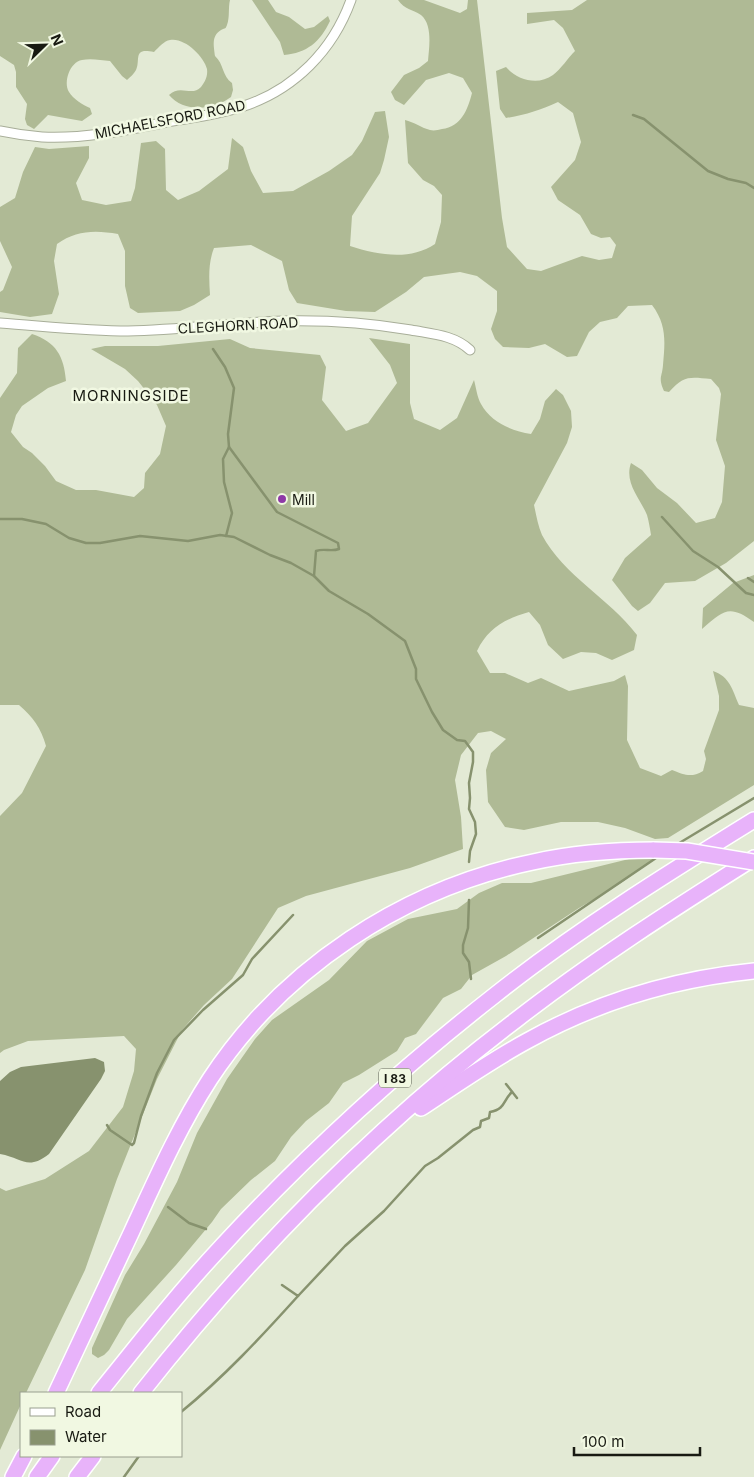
<svg xmlns="http://www.w3.org/2000/svg" width="754" height="1477" viewBox="0 0 754 1477" font-family="Inter,sans-serif">
  <style>
    .forest { fill: #afba95 }
    .water { fill: #87926e }
    .lines { fill: none; stroke-linecap: round; stroke-linejoin: round }
    .stream { stroke: #87926e; stroke-width: 2.5 }
    .street-casing { stroke: #a8ae99; stroke-width: 11 }
    .highway-casing { stroke: #fff; stroke-width: 18 }
    .street { stroke: #fff; stroke-width: 9 }
    .highway { stroke: #e8b3fa; stroke-width: 15 }
    .highway-bridge-casing { stroke: #fff; stroke-width: 18; stroke-linecap: butt }
    .highway-bridge { stroke: #e8b3fa; stroke-width: 15 }
    .poi-dot { fill: #8e39a7; stroke: #f1f8e2; stroke-width: 2 }
    .labels { text-anchor: middle; dominant-baseline: central; stroke-width: 5; stroke-linejoin: round; paint-order: stroke }
    .shield { fill: #f1f8e2; stroke: #595d50; stroke-width: 1 }
    .shield-label { font-size: 12px; font-weight: bold; fill: #181a12 }
    .street-label { font-size: 14px; fill: #181a12; stroke: #f1f8e2 }
    .poi-label { font-size: 14px; fill: #181a12; stroke: #f1f8e2; text-anchor: start }
    .neighbourhood-label { font-size: 15px; letter-spacing: 1px; fill: #181a12; stroke: #f1f8e2 }
  </style>
  <rect width="100%" height="100%" fill="#e3ead5"/>
  <g class="forest">
    <path d="M0,0H230C228,8 230,17 227,25C225,30 226,27 221,30C211,36 214,46 215,56C224,64 222,76 232,83L233,90L231,97C214,110 184,113 169,95C180,84 192,97 201,87C205,82 208,76 207,69C204,56 184,37 170,40C164,41 159,47 154,52C132,47 141,60 136,70C134,74 130,77 127,80L122,76L110,61C101,60 90,58 82,60C70,62 63,82 69,92C73,99 83,105 90,108L92,114L82,121L48,115L34,129L27,125L25,119L27,104L16,87V72L14,65L0,56Z"/>
    <path d="M252,0H268L276,12L289,17L305,29L314,27L328,16L330,21C320,42 307,53 284,55L280,42Z"/>
    <path d="M398,0H424L460,13L467,9L468,0H477L502,218L507,247L527,269L541,271L582,256L599,260L612,258L616,245L610,237L601,238L591,234L580,215L558,200L551,187L575,160L581,142L573,113L558,102C541,110 525,115 506,118L500,109L496,71L506,67C517,80 538,86 553,75C561,69 568,58 575,51L563,28L554,20L527,24V13L572,10L587,0H754V541L726,563L695,581L665,583L650,603L638,611L632,606L612,580L625,558L651,535C650,529 649,522 647,515C640,498 624,483 631,463L642,470L657,488L677,503L696,523L715,518L722,502L725,466L716,440L721,394L719,388L711,379C690,377 684,375 669,392L664,391C658,377 662,378 663,365C665,342 667,325 652,305L628,306L617,318L600,322L589,332L577,356L567,357L545,344L529,348L503,347L495,339L491,329L497,311V291L477,276L460,272L424,277L406,292L375,312L346,311L297,303L289,290L282,261L251,245L214,248C208,263 209,279 210,295L194,305L180,311L138,313L130,308L125,286V251L118,234C96,230 76,230 57,244L54,261L59,294L52,314L30,317L0,312V292L3,290L12,267L0,241V207L15,198L23,172L35,147L49,149L89,146V158L76,183L82,200L106,205L131,201L135,188L141,143L156,141L165,149L166,190L178,200L199,191L228,169L232,138L243,147L251,171L263,193L293,191L329,171L352,155L362,141L375,112L385,111L389,137L384,160L380,173L352,216L350,246C378,255 410,261 435,244L441,222L442,195L434,186L423,180L408,163L405,120C414,122 422,128 430,130C434,131 438,130 442,129C461,127 468,109 472,93L463,78L449,73L426,80L404,105L395,100L391,92L404,75L419,68L428,61C429,48 433,25 421,15C412,9 405,10 398,0Z"/>
    <path d="M32,334C56,342 64,356 66,381L48,388L22,406L16,415L11,432L23,447L32,453L45,466L56,481L76,490H96L134,497L144,488L145,473L160,454L166,426L157,405L138,381L125,369L91,349L105,346H158L230,339L250,348L320,355L326,367L322,400L346,431L368,423L397,383L390,365L369,338L410,344V403L414,419L440,430L457,418L474,380C476,387 477,397 481,404C491,422 511,431 531,434L540,419L545,401L556,389L563,395L571,411L572,427L567,443L534,505C536,514 538,526 542,535C564,576 609,598 637,635L634,650L612,660L596,653L581,652L563,659L548,645L540,625L529,612C505,619 488,628 477,651L490,673H505L528,683L541,678L569,691L614,681L625,675L628,686L627,740L640,768L661,776L672,770C685,775 691,778 703,771L706,759L704,751L719,710V696L713,671C730,677 732,689 739,705L754,708V785L668,838L655,839L625,828L598,822H561L524,830L505,827L488,802L486,770L491,753L506,739L491,731L478,733L461,755L455,780L461,817L463,849L410,868L306,896L278,908L232,979L204,1005L182,1030L157,1079L117,1179L85,1270L26,1393H21V1404L0,1450V1188L6,1191L45,1179L89,1151L123,1107L134,1071L136,1049L124,1036L28,1041L4,1050L0,1053V816L22,793L46,746C41,728 33,717 19,705H0V398L17,373L18,348Z"/>
    <path d="M754,575V622C729,604 724,610 702,629L703,608L733,583Z"/>
    <path d="M657,857L621,883L579,908L506,956L472,975L461,989L443,998L416,1034L405,1038L397,1051L359,1075L343,1083L329,1103L306,1121L291,1137L275,1161L251,1180L221,1209L212,1222L176,1265L127,1319L109,1350L104,1355L98,1358L92,1354V1348L125,1275L144,1244L177,1182L197,1133L227,1079L255,1039L272,1020L329,980L367,941L408,919L457,909L479,893L502,883H531L629,859Z"/>
  </g>
  <path class="water" d="M95,1058L104,1062L105,1071L101,1079L49,1154C27,1171 23,1158 0,1154V1081L10,1072L21,1067Z"/>
  <g class="lines">
    <g class="stream">
      <path d="M633,115L644,119L708,171L728,179L746,183L754,188"/>
      <path d="M213,349L225,367L234,388L228,434L229,447L223,459L224,482L232,513L226,536"/>
      <path d="M229,447L277,512L338,543L339,549C331,552 324,548 316,551L314,576"/>
      <path d="M662,517L693,551L718,567L746,593L754,595"/>
      <path d="M0,519H22L46,524L69,538L86,543H100L140,536L188,541L220,535L234,537L270,555L291,563L314,576L329,591L368,614L405,641L416,669V679L432,712L443,730L457,740L465,741L473,752V762L469,783L470,798L469,809L475,822L476,834L470,851L469,862"/>
      <path d="M748,578L754,582"/>
      <path d="M676,845L754,798"/>
      <path d="M469,900L468,928L463,945V953L469,962L471,979"/>
      <path d="M538,938L659,856"/>
      <path d="M506,1084L517,1098"/>
      <path d="M107,1125L110,1130L132,1145L134,1143L141,1116L157,1073L174,1040L203,1010L243,975L252,959L293,915"/>
      <path d="M168,1207L189,1223L206,1229"/>
      <path d="M282,1285L298,1296L345,1246L384,1211L425,1166L438,1158L473,1130L480,1127L481,1121L489,1118L490,1112C506,1109 503,1100 512,1092"/>
      <path d="M181,1412C224,1377 261,1337 298,1296"/>
      <path d="M124,1477L139,1456"/>
    </g>
    <defs>
      <g id="street">
        <path d="M0,131C14,134 28,136 42,137C82,139 123,131 162,123C189,118 218,115 244,106C295,89 333,50 351,0"/>
        <path d="M0,323C43,326 86,331 128,331C180,330 231,323 283,321C326,320 369,323 411,330C432,334 454,335 470,350"/>
      </g>
      <g id="highway">
        <path d="M421,1108C456,1085 490,1061 527,1041C597,1002 674,979 754,971"/>
        <path d="M56,1393C81,1339 107,1285 132,1231C156,1179 179,1127 210,1079C283,968 403,889 533,862C573,853 614,850 654,850"/>
        <path d="M99,1393C139,1343 179,1292 223,1245C307,1154 398,1071 495,995C577,930 665,875 754,820"/>
        <path d="M141,1393C250,1255 375,1127 516,1020C592,961 673,909 754,858"/>
        <path d="M13,1477L24,1456"/>
        <path d="M37,1477L52,1456"/>
        <path d="M77,1477L93,1456"/>
      </g>
    </defs>
    <use href="#street" class="street-casing"/>
    <use href="#highway" class="highway-casing"/>
    <use href="#street" class="street"/>
    <use href="#highway" class="highway"/>
    <defs>
      <path id="highway-bridge" d="M654,850L687,851L754,862"/>
    </defs>
    <use href="#highway-bridge" class="highway-bridge-casing"/>
    <use href="#highway-bridge" class="highway-bridge"/>
  </g>
  <circle class="poi-dot" cx="282" cy="499" r="5"/>
  <g class="labels">
    <rect class="shield" x="379" y="1068.5" width="32" height="19" rx="4"/>
    <g class="shield-label">
      <text x="395" y="1078">I 83</text>
    </g>
    <g class="street-label">
      <text transform="translate(170 119) rotate(-11)">MICHAELSFORD ROAD</text>
      <text transform="translate(238 325) rotate(-3)">CLEGHORN ROAD</text>
    </g>
    <g class="poi-label">
      <text x="292" y="499">Mill</text>
    </g>
    <g class="neighbourhood-label">
      <text x="131" y="395">MORNINGSIDE</text>
    </g>
  </g>
  <rect x="20" y="1392" width="162" height="65" fill="#f1f8e2" stroke="#9a9f8f"/>
  <rect x="30" y="1408" width="25" height="8" fill="#ffffff" stroke="#9a9f8f"/>
  <text x="65" y="1417" font-size="15" fill="#181a12">Road</text>
  <rect x="30" y="1430" width="25" height="15" fill="#87926e" stroke="#9a9f8f"/>
  <text x="65" y="1442" font-size="15" fill="#181a12">Water</text>
  <g transform="translate(45 45) rotate(67)" stroke="#f1f8e2" stroke-width="4" paint-order="stroke">
  <path d="M0-4L9 19L0 12L-9 19Z" fill="#181a12"/>
  <text y="-8" font-size="14" font-weight="bold" text-anchor="middle" fill="#181a12">N</text>
  </g>
  <path d="M574 1447v8h126v-8" fill="none" stroke="#181a12" stroke-width="2.5"/>
  <text x="582" y="1447" font-size="15" fill="#181a12" stroke="#f1f8e2" stroke-width="4" paint-order="stroke">100 m</text>
</svg>
